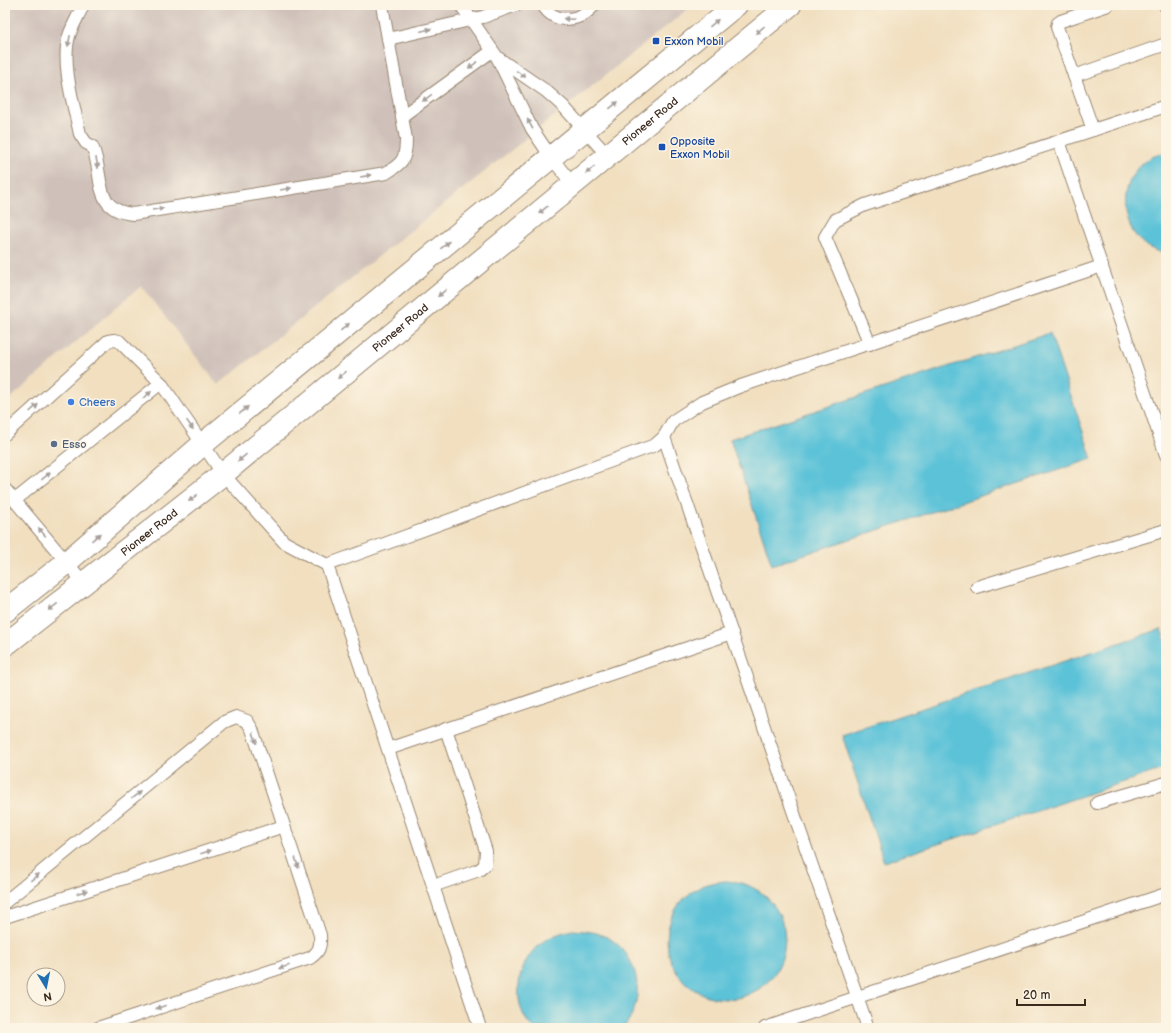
<svg xmlns="http://www.w3.org/2000/svg" width="1171" height="1033" viewBox="0 0 1171 1033" font-family="'Balsamiq Sans',sans-serif">
  <style>
    .industrial { fill: #cfc1ba }
    .water { fill: #5bc2d8; stroke: #4b767b }
    .lines { fill: none; stroke-linecap: round; stroke-linejoin: round }
    .lane-casing { stroke: #96846f; stroke-width: 14 }
    .primary-casing { stroke: #96846f; stroke-width: 24 }
    .lane { stroke: #fff; stroke-width: 12 }
    .primary { stroke: #fff; stroke-width: 22 }
    .oneway { fill: #a79f9a }
    .transit-dot { fill: #1a4fb4; stroke: #fcf5e5; stroke-width: 1.5 }
    .shop-dot { fill: #3f7fe0; stroke: #fcf5e5; stroke-width: 1.5 }
    .service-dot { fill: #5c6f8a; stroke: #fcf5e5; stroke-width: 1.5 }
    .labels { text-anchor: middle; dominant-baseline: central; stroke-width: 3; stroke-linejoin: round; paint-order: stroke }
    .transit-label { font-size: 11px; fill: #164399; stroke: #fcf5e5; text-anchor: start }
    .street-label { font-size: 11px; fill: #3b2a1e; stroke: #fcf5e5 }
    .shop-label { font-size: 11px; fill: #366cbe; stroke: #fcf5e5; text-anchor: start }
    .service-label { font-size: 11px; fill: #4e5e75; stroke: #fcf5e5; text-anchor: start }
  </style>
  <rect width="100%" height="100%" fill="#fcf5e5"/>
  <filter id="ink" filterUnits="userSpaceOnUse"><feTurbulence type="fractalNoise" baseFrequency=".025" numOctaves="2"/><feDisplacementMap in="SourceGraphic" scale="8" xChannelSelector="R" yChannelSelector="G"/><feConvolveMatrix kernelMatrix="1 2 1 2 8 2 1 2 1" color-interpolation-filters="sRGB"/></filter>
  <filter id="wash" filterUnits="userSpaceOnUse"><feTurbulence type="fractalNoise" baseFrequency=".012" numOctaves="4" result="noise"/><feDisplacementMap in="SourceGraphic" scale="16" xChannelSelector="R" yChannelSelector="G"/><feGaussianBlur stdDeviation="0.9" result="paint"/><feColorMatrix in="noise" values="0 0 0 0 0 0 0 0 0 0 0 0 0 0 0 0 0 1.4 0 .05"/><feComposite in="paint" operator="in"/></filter>
  <g filter="url(#wash)">
    <rect width="100%" height="100%" fill="#f1dfc0"/>
    <path class="industrial" d="M5,5H693L218,385L141,286L5,403Z"/>
    <g class="water">
      <path d="M1166,153V253C1112,246 1112,160 1166,153Z"/>
      <path d="M1050,333L1092,459L772,565L730,439Z"/>
      <path d="M1161,629L1166,643V768L884,862L842,735Z"/>
      <circle cx="726" cy="940" r="59"/>
      <path d="M572,930C583,931 594,931 605,936C639,952 648,1000 623,1028H533C510,1006 516,963 540,944C550,936 560,933 572,930Z"/>
    </g>
  </g>
  <g filter="url(#ink)">
    <g class="lines">
      <defs>
        <g id="lane">
          <path d="M83,5C79,15 72,26 69,36C61,64 74,106 80,134L86,143L92,146C105,175 91,210 133,214L386,173C403,163 406,159 406,139L382,5"/>
          <path d="M461,5L497,57L532,129L551,157L573,185"/>
          <path d="M543,5C555,26 581,21 594,5"/>
          <path d="M1165,5L1166,7"/>
          <path d="M388,39L483,17L516,5"/>
          <path d="M498,58L546,91L563,106L608,156"/>
          <path d="M1074,76L1166,44"/>
          <path d="M402,116L492,51"/>
          <path d="M1093,130L1057,27L1058,23L1061,21L1108,5"/>
          <path d="M1059,141L1166,455"/>
          <path d="M870,344L825,237L835,220L865,205L1166,106"/>
          <path d="M5,434L108,341L114,340L119,341L161,383L223,474L284,542L327,565L480,1028"/>
          <path d="M664,437L868,1028"/>
          <path d="M5,489L84,583"/>
          <path d="M15,500L161,383"/>
          <path d="M327,565L655,445L664,437L673,421L702,402L741,386L1102,266"/>
          <path d="M977,587L1166,530"/>
          <path d="M388,749L732,633"/>
          <path d="M1097,803L1166,783"/>
          <path d="M433,886L479,870L485,865L486,851L446,729"/>
          <path d="M5,902L224,722L236,717L247,721L252,729L320,935C321,947 319,952 310,958L98,1028"/>
          <path d="M5,917L284,826"/>
          <path d="M765,1028L1166,894"/>
        </g>
        <g id="primary">
          <path d="M5,611L67,562L203,444L736,5"/>
          <path id="s1" d="M5,645L223,474L790,5"/>
        </g>
      </defs>
      <use href="#lane" class="lane-casing"/>
      <use href="#primary" class="primary-casing"/>
      <use href="#lane" class="lane"/>
      <use href="#primary" class="primary"/>
    </g>
    <defs><path id="oneway-solid" d="M-6-.8H1V-3.2L6.5 0L1 3.2V.8H-6Z"/></defs>
    <g class="oneway">
      <use href="#oneway-solid" transform="translate(569 19) rotate(-178)"/>
      <use href="#oneway-solid" transform="translate(714 23) rotate(-40)"/>
      <use href="#oneway-solid" transform="translate(426 30) rotate(-14)"/>
      <use href="#oneway-solid" transform="translate(760 30) rotate(140)"/>
      <use href="#oneway-solid" transform="translate(69 41) rotate(102)"/>
      <use href="#oneway-solid" transform="translate(473 65) rotate(144)"/>
      <use href="#oneway-solid" transform="translate(521 74) rotate(35)"/>
      <use href="#oneway-solid" transform="translate(427 98) rotate(144)"/>
      <use href="#oneway-solid" transform="translate(614 105) rotate(-39)"/>
      <use href="#oneway-solid" transform="translate(530 124) rotate(-119)"/>
      <use href="#oneway-solid" transform="translate(97 163) rotate(80)"/>
      <use href="#oneway-solid" transform="translate(590 170) rotate(140)"/>
      <use href="#oneway-solid" transform="translate(366 176) rotate(-9)"/>
      <use href="#oneway-solid" transform="translate(286 189) rotate(-10)"/>
      <use href="#oneway-solid" transform="translate(158 209) rotate(-9)"/>
      <use href="#oneway-solid" transform="translate(543 210) rotate(140)"/>
      <use href="#oneway-solid" transform="translate(445 245) rotate(-40)"/>
      <use href="#oneway-solid" transform="translate(442 293) rotate(140)"/>
      <use href="#oneway-solid" transform="translate(345 327) rotate(-40)"/>
      <use href="#oneway-solid" transform="translate(342 375) rotate(140)"/>
      <use href="#oneway-solid" transform="translate(147 395) rotate(-39)"/>
      <use href="#oneway-solid" transform="translate(34 408) rotate(-42)"/>
      <use href="#oneway-solid" transform="translate(244 410) rotate(-40)"/>
      <use href="#oneway-solid" transform="translate(190 425) rotate(55)"/>
      <use href="#oneway-solid" transform="translate(242 458) rotate(140)"/>
      <use href="#oneway-solid" transform="translate(46 476) rotate(-39)"/>
      <use href="#oneway-solid" transform="translate(193 498) rotate(142)"/>
      <use href="#oneway-solid" transform="translate(42 532) rotate(-130)"/>
      <use href="#oneway-solid" transform="translate(96 537) rotate(-41)"/>
      <use href="#oneway-solid" transform="translate(53 607) rotate(142)"/>
      <use href="#oneway-solid" transform="translate(255 738) rotate(72)"/>
      <use href="#oneway-solid" transform="translate(136 795) rotate(-39)"/>
      <use href="#oneway-solid" transform="translate(206 852) rotate(-18)"/>
      <use href="#oneway-solid" transform="translate(297 863) rotate(72)"/>
      <use href="#oneway-solid" transform="translate(35 877) rotate(-39)"/>
      <use href="#oneway-solid" transform="translate(82 892) rotate(-18)"/>
      <use href="#oneway-solid" transform="translate(284 967) rotate(162)"/>
      <use href="#oneway-solid" transform="translate(161 1007) rotate(162)"/>
    </g>
  </g>
  <g class="transit-dot">
    <rect x="652" y="37" width="8" height="8" rx="2"/>
    <rect x="658" y="143" width="8" height="8" rx="2"/>
  </g>
  <circle class="shop-dot" cx="71" cy="402" r="4"/>
  <circle class="service-dot" cx="54" cy="444" r="4"/>
  <g class="labels">
    <g class="transit-label">
      <text x="664" y="41">Exxon Mobil</text>
      <text x="670" y="141">Opposite<tspan x="670" dy="13">Exxon Mobil</tspan></text>
    </g>
    <g class="street-label">
      <text stroke="none"><textPath href="#s1" startOffset="831">Pioneer Road</textPath></text>
      <text stroke="none"><textPath href="#s1" startOffset="507">Pioneer Road</textPath></text>
      <text stroke="none"><textPath href="#s1" startOffset="183">Pioneer Road</textPath></text>
    </g>
    <g class="shop-label">
      <text x="79" y="402">Cheers</text>
    </g>
    <g class="service-label">
      <text x="62" y="444">Esso</text>
    </g>
  </g>
  <rect width="1171" height="1033" fill="none" stroke="#fcf5e5" stroke-width="20"/>
  <g transform="translate(46 987) rotate(170)"><circle r="19" fill="#fcf5e5" stroke="#afa495"/>
  <path d="M0-3L7 15L0 10L-7 15Z" fill="#1f6fb2"/>
  <text y="-6" font-size="11" font-weight="bold" text-anchor="middle" fill="#3b2a1e">N</text>
  </g>
  <path d="M1017 999v6h68v-6" fill="none" stroke="#3b2a1e" stroke-width="2"/>
  <text x="1023" y="999" font-size="12" fill="#3b2a1e" stroke="#fcf5e5" stroke-width="3" paint-order="stroke">20 m</text>
</svg>
